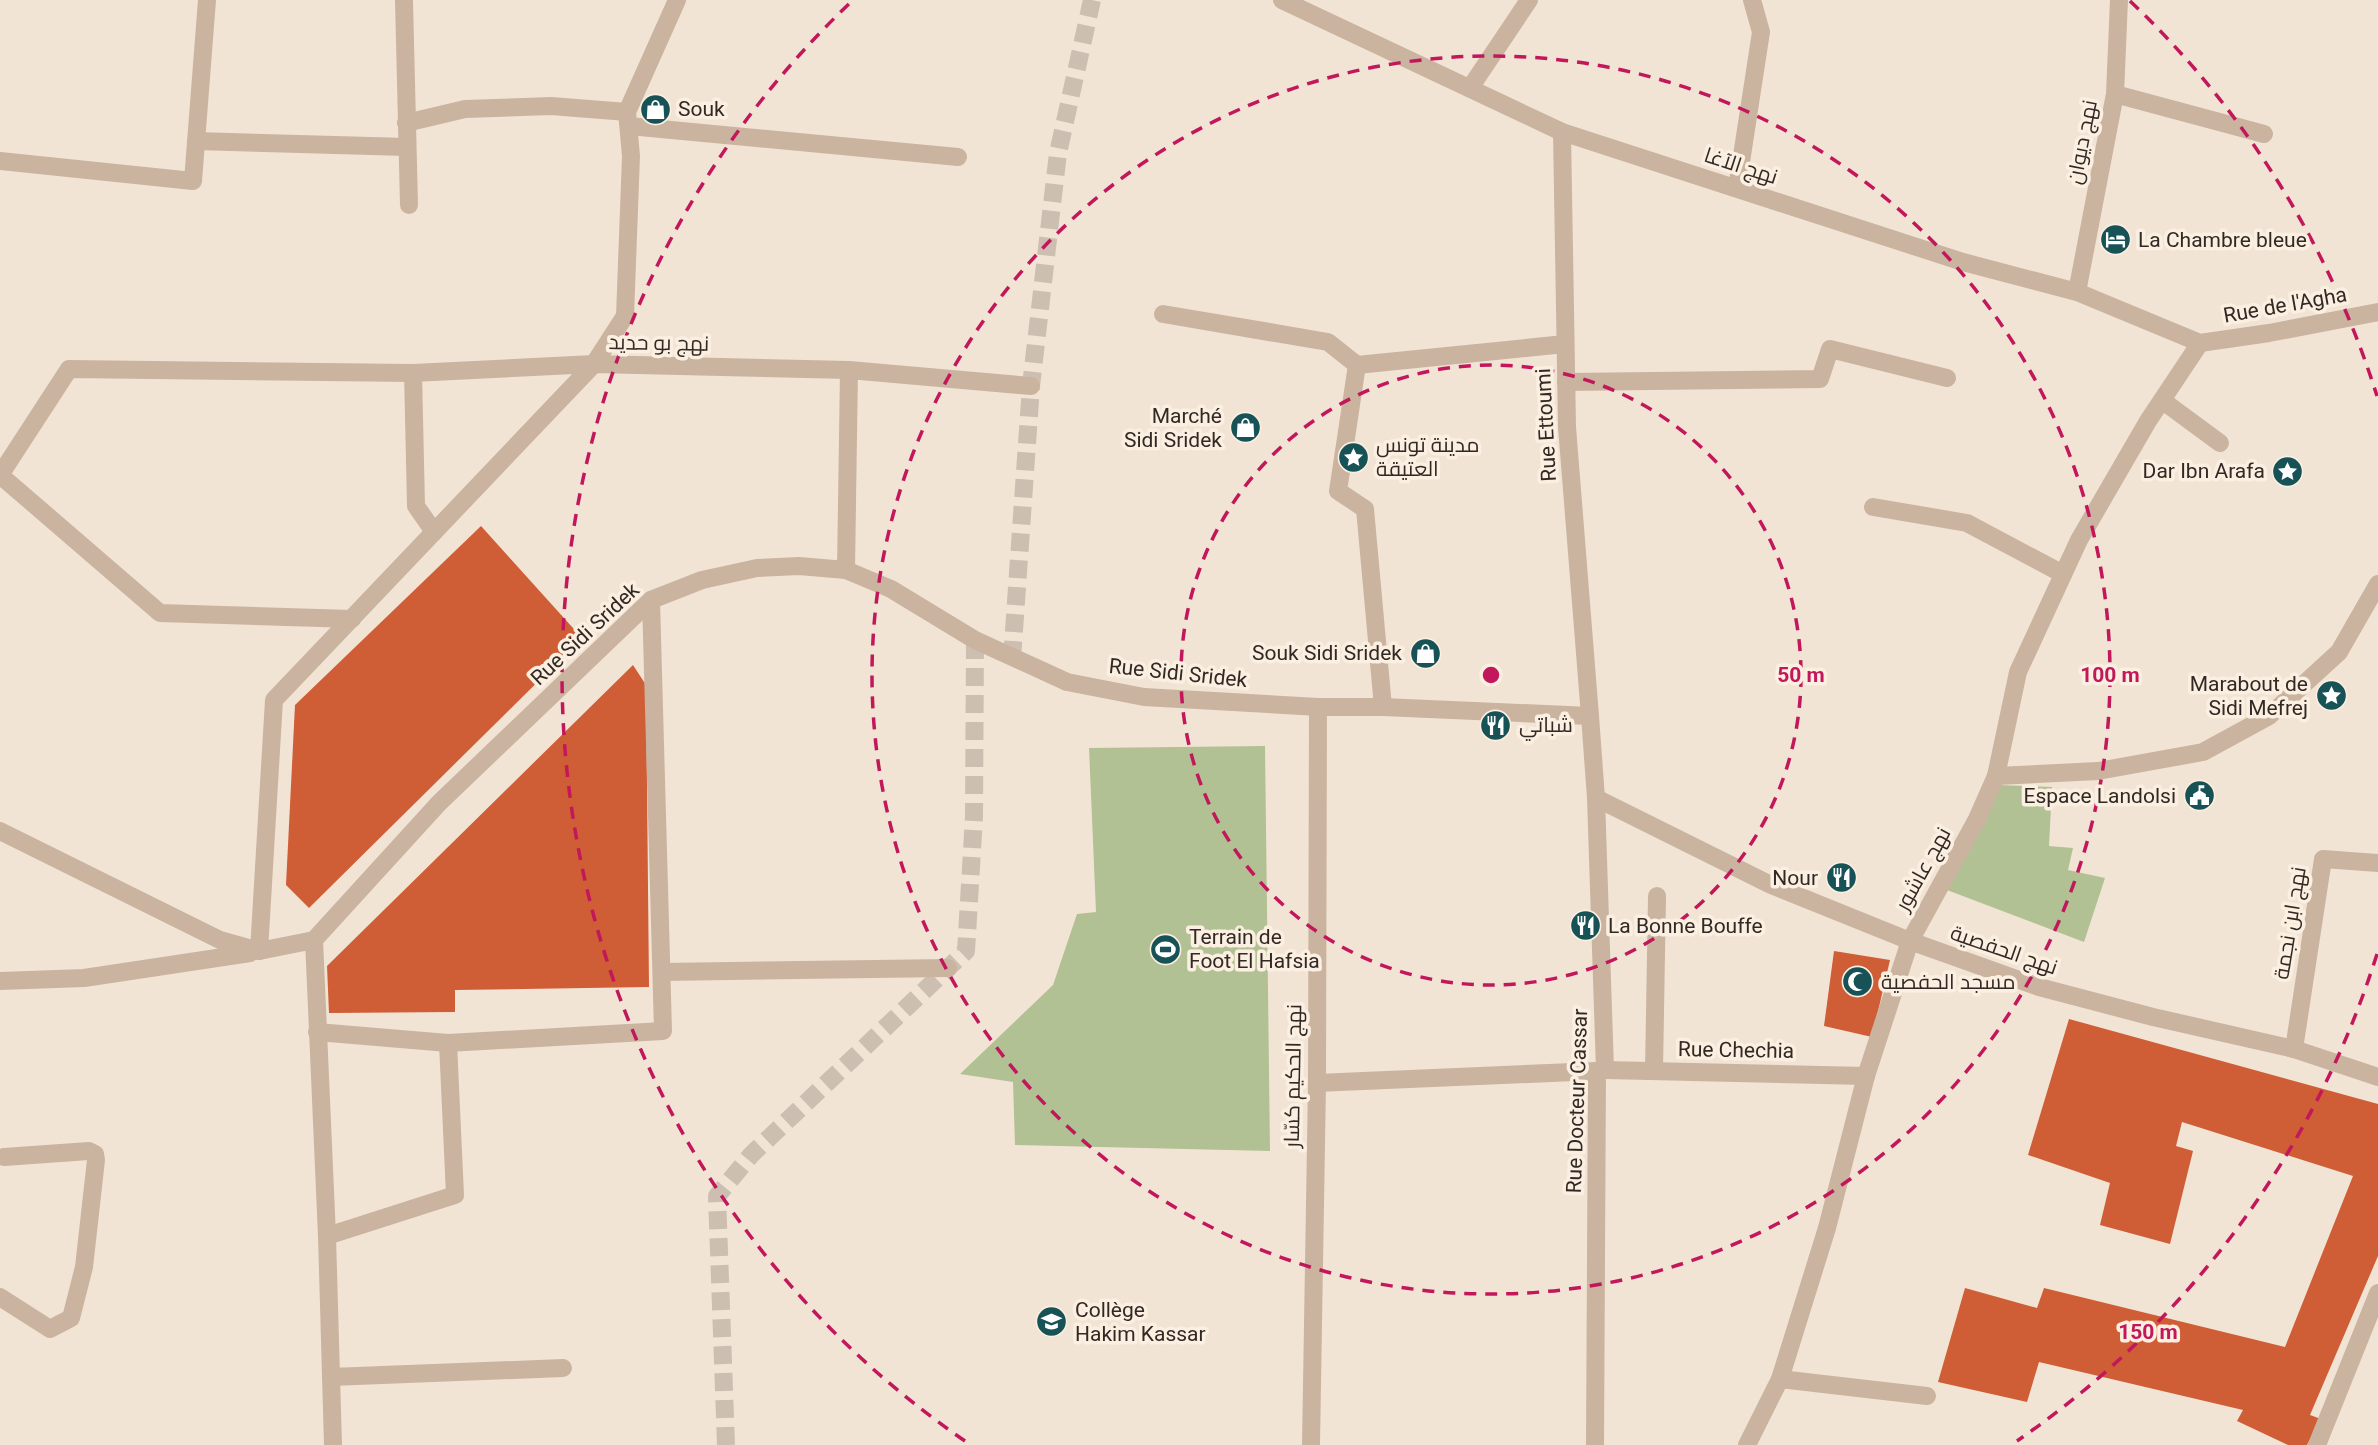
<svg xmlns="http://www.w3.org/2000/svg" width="2378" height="1445" viewBox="0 0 2378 1445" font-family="Roboto,Cairo,sans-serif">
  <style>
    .green { fill: #b1c194 }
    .building { fill: #cf5d36 }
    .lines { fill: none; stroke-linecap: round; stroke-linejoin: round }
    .pedestrian-tunnel { stroke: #ccbfb1; stroke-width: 18; stroke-dasharray: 18 9; stroke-linecap: butt }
    .service { stroke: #cab4a0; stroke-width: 18 }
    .pedestrian { stroke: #cab4a0; stroke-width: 18 }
    .minor { stroke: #cab4a0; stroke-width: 18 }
    .ring { fill: none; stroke: #c2185b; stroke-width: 3.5; stroke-dasharray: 12 9 }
    .labels { text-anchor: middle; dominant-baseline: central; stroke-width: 7; stroke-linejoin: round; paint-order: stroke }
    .poi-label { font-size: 21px; fill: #332924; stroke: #faefe0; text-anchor: start }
    .street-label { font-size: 21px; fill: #332924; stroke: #faefe0 }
    .centre { fill: #c2185b; stroke: #faefe0; stroke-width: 3.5 }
    .ring-label { font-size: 21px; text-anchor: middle; font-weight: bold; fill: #c2185b; stroke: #faefe0; stroke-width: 7; stroke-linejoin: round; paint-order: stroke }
  </style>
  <rect width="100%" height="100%" fill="#f2e4d4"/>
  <g class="green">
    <path d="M1265,746L1270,1151L1015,1145L1013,1082L960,1074L1053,985L1077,914L1096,912L1089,748Z"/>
    <path d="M1997,785L2052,787L2049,846L2073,848L2068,870L2105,878L2084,942L1947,890Z"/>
  </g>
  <g class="building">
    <path d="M481,526L582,638L309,908L286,885L295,705Z"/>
    <path d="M633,665L646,685L649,987L455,990V1012L329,1013L327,966Z"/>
    <path d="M1834,951L1890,960L1872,1037L1824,1026Z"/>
    <path d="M2069,1019L2378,1104V1256L2310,1415L2321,1419L2307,1445H2288L2237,1421L2243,1410L2039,1362L2027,1402L1938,1382L1965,1288L2037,1308L2044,1288L2285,1347L2353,1176L2182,1122L2176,1146L2193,1151L2170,1244L2100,1225L2110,1183L2028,1155Z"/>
  </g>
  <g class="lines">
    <g class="pedestrian-tunnel">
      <path d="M1012,659L1031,386L1058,153L1092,0"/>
      <path d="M726,1445L717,1196L751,1155L966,951L974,817L975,640"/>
    </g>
    <path class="service" d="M1654,1071L1657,896"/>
    <g class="pedestrian">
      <path d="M404,0L409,205"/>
      <path d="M1282,0L1562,132L1963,262L2077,292L2200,343L2269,333L2378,312"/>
      <path d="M1470,88L1529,0"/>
      <path d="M2115,94L2264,134"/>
      <path d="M406,123L465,109L551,106L627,112"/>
      <path d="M629,126L958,157"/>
      <path d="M1562,132L1567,427L1590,716"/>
      <path d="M196,141L407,147"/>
      <path d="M0,161L193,181L207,0"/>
      <path d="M1737,188L1761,32L1752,0"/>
      <path d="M2077,292L2115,94L2119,0"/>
      <path d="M1163,314L1328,342L1357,365L1338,491L1365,509L1383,707"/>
      <path d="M1357,365L1565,344"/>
      <path d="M413,373L416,506L434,532"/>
      <path d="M1566,382L1820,379L1830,349L1947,378"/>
      <path d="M2163,401L2220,443"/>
      <path d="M1873,507L1967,523L2063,574"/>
      <path d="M846,570L849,370"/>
      <path d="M352,619L160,613L0,475L69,369L413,373L594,364L625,316L631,156L627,112L677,0"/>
      <path d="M1996,776L2098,771L2203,752L2269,716L2339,652L2378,584"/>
      <path d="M1910,941L1977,819L1996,776L2018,672L2079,540L2148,421L2200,343"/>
      <path d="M259,951L274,700L594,364L849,370L1031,386"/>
      <path d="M662,972L948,968"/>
      <path d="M317,1032L448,1043L663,1031L651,600"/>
      <path d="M2294,1049L2323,859L2378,863"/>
      <path d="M327,1236L455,1195L448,1043"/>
      <path d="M331,1377L563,1368"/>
      <path d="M1780,1379L1927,1396"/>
    </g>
    <g class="minor">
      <path d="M1596,798L1771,885L1910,941L2039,987L2153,1017L2294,1049L2378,1077"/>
      <path d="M0,831L220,940L259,951L314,940L439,803L651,600L702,580L757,568L799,566L846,570L891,589L975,640L1067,682L1144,697L1318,707H1383L1590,716L1596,798L1605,1070L1597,1071L1595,1445"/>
      <path d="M314,940L327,1236L333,1445"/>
      <path d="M0,981L84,978L250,953"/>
      <path d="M1605,1070L1866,1076"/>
      <path d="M1317,1083L1597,1071"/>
      <path d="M0,1297L50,1329L71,1318L84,1267L96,1160L95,1154L89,1151L4,1157"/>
      <path d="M1311,1445L1317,1083L1318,707"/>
      <path d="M1747,1445L1780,1379L1827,1228L1866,1076L1910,941"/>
      <path d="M2317,1445L2378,1293"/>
    </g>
  </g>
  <g class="ring">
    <circle cx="1491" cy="675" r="310"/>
    <circle cx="1491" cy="675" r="619"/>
    <path d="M2377 954A929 929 0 0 1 2017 1441M965 1441A929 929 0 0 1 852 1M2130 1A929 929 0 0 1 2377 396"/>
  </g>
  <defs>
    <symbol id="shop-disc" viewBox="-11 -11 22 22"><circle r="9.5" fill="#175257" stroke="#faefe0"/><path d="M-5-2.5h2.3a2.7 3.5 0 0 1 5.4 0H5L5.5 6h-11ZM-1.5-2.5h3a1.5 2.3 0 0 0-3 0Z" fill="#fff"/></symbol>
    <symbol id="hotel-disc" viewBox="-11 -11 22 22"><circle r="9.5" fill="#175257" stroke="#faefe0"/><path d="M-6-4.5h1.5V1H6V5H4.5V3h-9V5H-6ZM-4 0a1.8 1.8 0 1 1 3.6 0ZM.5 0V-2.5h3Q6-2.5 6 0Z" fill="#fff"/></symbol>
    <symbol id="sight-disc" viewBox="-11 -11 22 22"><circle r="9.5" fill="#175257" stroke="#faefe0"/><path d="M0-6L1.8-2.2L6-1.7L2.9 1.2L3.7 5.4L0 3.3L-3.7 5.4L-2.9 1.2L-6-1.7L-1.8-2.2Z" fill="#fff"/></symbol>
    <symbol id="restaurant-disc" viewBox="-11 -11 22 22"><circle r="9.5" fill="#175257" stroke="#faefe0"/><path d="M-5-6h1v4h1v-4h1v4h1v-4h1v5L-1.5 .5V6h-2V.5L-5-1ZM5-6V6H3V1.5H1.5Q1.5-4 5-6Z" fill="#fff"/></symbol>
    <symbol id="civic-disc" viewBox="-11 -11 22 22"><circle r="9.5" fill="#175257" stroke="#faefe0"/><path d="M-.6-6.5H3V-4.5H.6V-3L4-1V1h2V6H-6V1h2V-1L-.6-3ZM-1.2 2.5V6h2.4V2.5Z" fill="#fff"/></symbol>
    <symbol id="stadium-disc" viewBox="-11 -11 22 22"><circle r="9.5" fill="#175257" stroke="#faefe0"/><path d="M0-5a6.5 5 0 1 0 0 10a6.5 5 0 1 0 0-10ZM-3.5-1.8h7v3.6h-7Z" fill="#fff"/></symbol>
    <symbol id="mosque-disc" viewBox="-11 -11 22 22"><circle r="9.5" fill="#175257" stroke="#faefe0"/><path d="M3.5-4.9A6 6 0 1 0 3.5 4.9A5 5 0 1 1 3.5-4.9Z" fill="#fff"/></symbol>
    <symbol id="school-disc" viewBox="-11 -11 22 22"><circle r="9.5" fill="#175257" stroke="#faefe0"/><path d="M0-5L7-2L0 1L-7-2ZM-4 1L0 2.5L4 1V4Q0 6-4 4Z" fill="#fff"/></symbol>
  </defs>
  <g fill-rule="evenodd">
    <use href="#shop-disc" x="638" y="92" width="35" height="35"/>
    <use href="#hotel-disc" x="2098" y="222" width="35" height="35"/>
    <use href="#shop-disc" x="1228" y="410" width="35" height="35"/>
    <use href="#sight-disc" x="1336" y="440" width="35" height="35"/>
    <use href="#sight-disc" x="2270" y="454" width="35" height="35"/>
    <use href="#shop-disc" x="1408" y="636" width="35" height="35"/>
    <use href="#sight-disc" x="2314" y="678" width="35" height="35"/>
    <use href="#restaurant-disc" x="1478" y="708" width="35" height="35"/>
    <use href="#civic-disc" x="2182" y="778" width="35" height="35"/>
    <use href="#restaurant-disc" x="1824" y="860" width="35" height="35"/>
    <use href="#restaurant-disc" x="1568" y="908" width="35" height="35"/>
    <use href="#stadium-disc" x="1148" y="932" width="35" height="35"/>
    <use href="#mosque-disc" x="1840" y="964" width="35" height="35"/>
    <use href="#school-disc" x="1034" y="1304" width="35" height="35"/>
  </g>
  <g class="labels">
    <g class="poi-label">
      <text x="678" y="109">Souk</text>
      <text x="2138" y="240">La Chambre bleue</text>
      <text x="1222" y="416" text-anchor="end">Marché<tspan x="1222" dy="24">Sidi Sridek</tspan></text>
      <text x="1376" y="445">مدينة تونس<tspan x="1376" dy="24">العتيقة</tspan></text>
      <text x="2265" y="471" text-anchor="end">Dar Ibn Arafa</text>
      <text x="1402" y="653" text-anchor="end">Souk Sidi Sridek</text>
      <text x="2308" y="684" text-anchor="end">Marabout de<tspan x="2308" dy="24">Sidi Mefrej</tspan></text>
      <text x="1519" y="725">شباتي</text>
      <text x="2176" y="796" text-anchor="end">Espace Landolsi</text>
      <text x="1818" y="878" text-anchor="end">Nour</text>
      <text x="1608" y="926">La Bonne Bouffe</text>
      <text x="1189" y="937">Terrain de<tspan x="1189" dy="24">Foot El Hafsia</tspan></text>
      <text x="1881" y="982">مسجد الحفصية</text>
      <text x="1075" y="1310">Collège<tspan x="1075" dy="24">Hakim Kassar</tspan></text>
    </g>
    <g class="street-label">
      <text transform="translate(2082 142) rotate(-79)">نهج ديوان</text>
      <text transform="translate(1741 166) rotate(18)">نهج الآغا</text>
      <text transform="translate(2285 305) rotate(-10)">Rue de l'Agha</text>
      <text transform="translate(659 343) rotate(1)">نهج بو حديد</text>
      <text transform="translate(1546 425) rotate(-93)">Rue Ettoumi</text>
      <text transform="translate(585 634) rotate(-43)">Rue Sidi Sridek</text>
      <text transform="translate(1178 673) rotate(6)">Rue Sidi Sridek</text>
      <text transform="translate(1923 869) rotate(-61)">نهج عاشور</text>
      <text transform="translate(2290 923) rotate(-81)">نهج ابن نجمة</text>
      <text transform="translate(2004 950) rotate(19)">نهج الحفصية</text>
      <text transform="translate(1736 1050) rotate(1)">Rue Chechia</text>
      <text transform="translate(1293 1076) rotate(-89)">نهج الحكيم كسّار</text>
      <text transform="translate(1577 1101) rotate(-88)">Rue Docteur Cassar</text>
    </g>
  </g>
  <circle cx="1491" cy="675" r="10" class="centre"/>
  <g class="ring-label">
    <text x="1801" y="682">50 m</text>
    <text x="2110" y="682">100 m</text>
    <text x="2148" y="1339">150 m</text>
  </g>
</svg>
